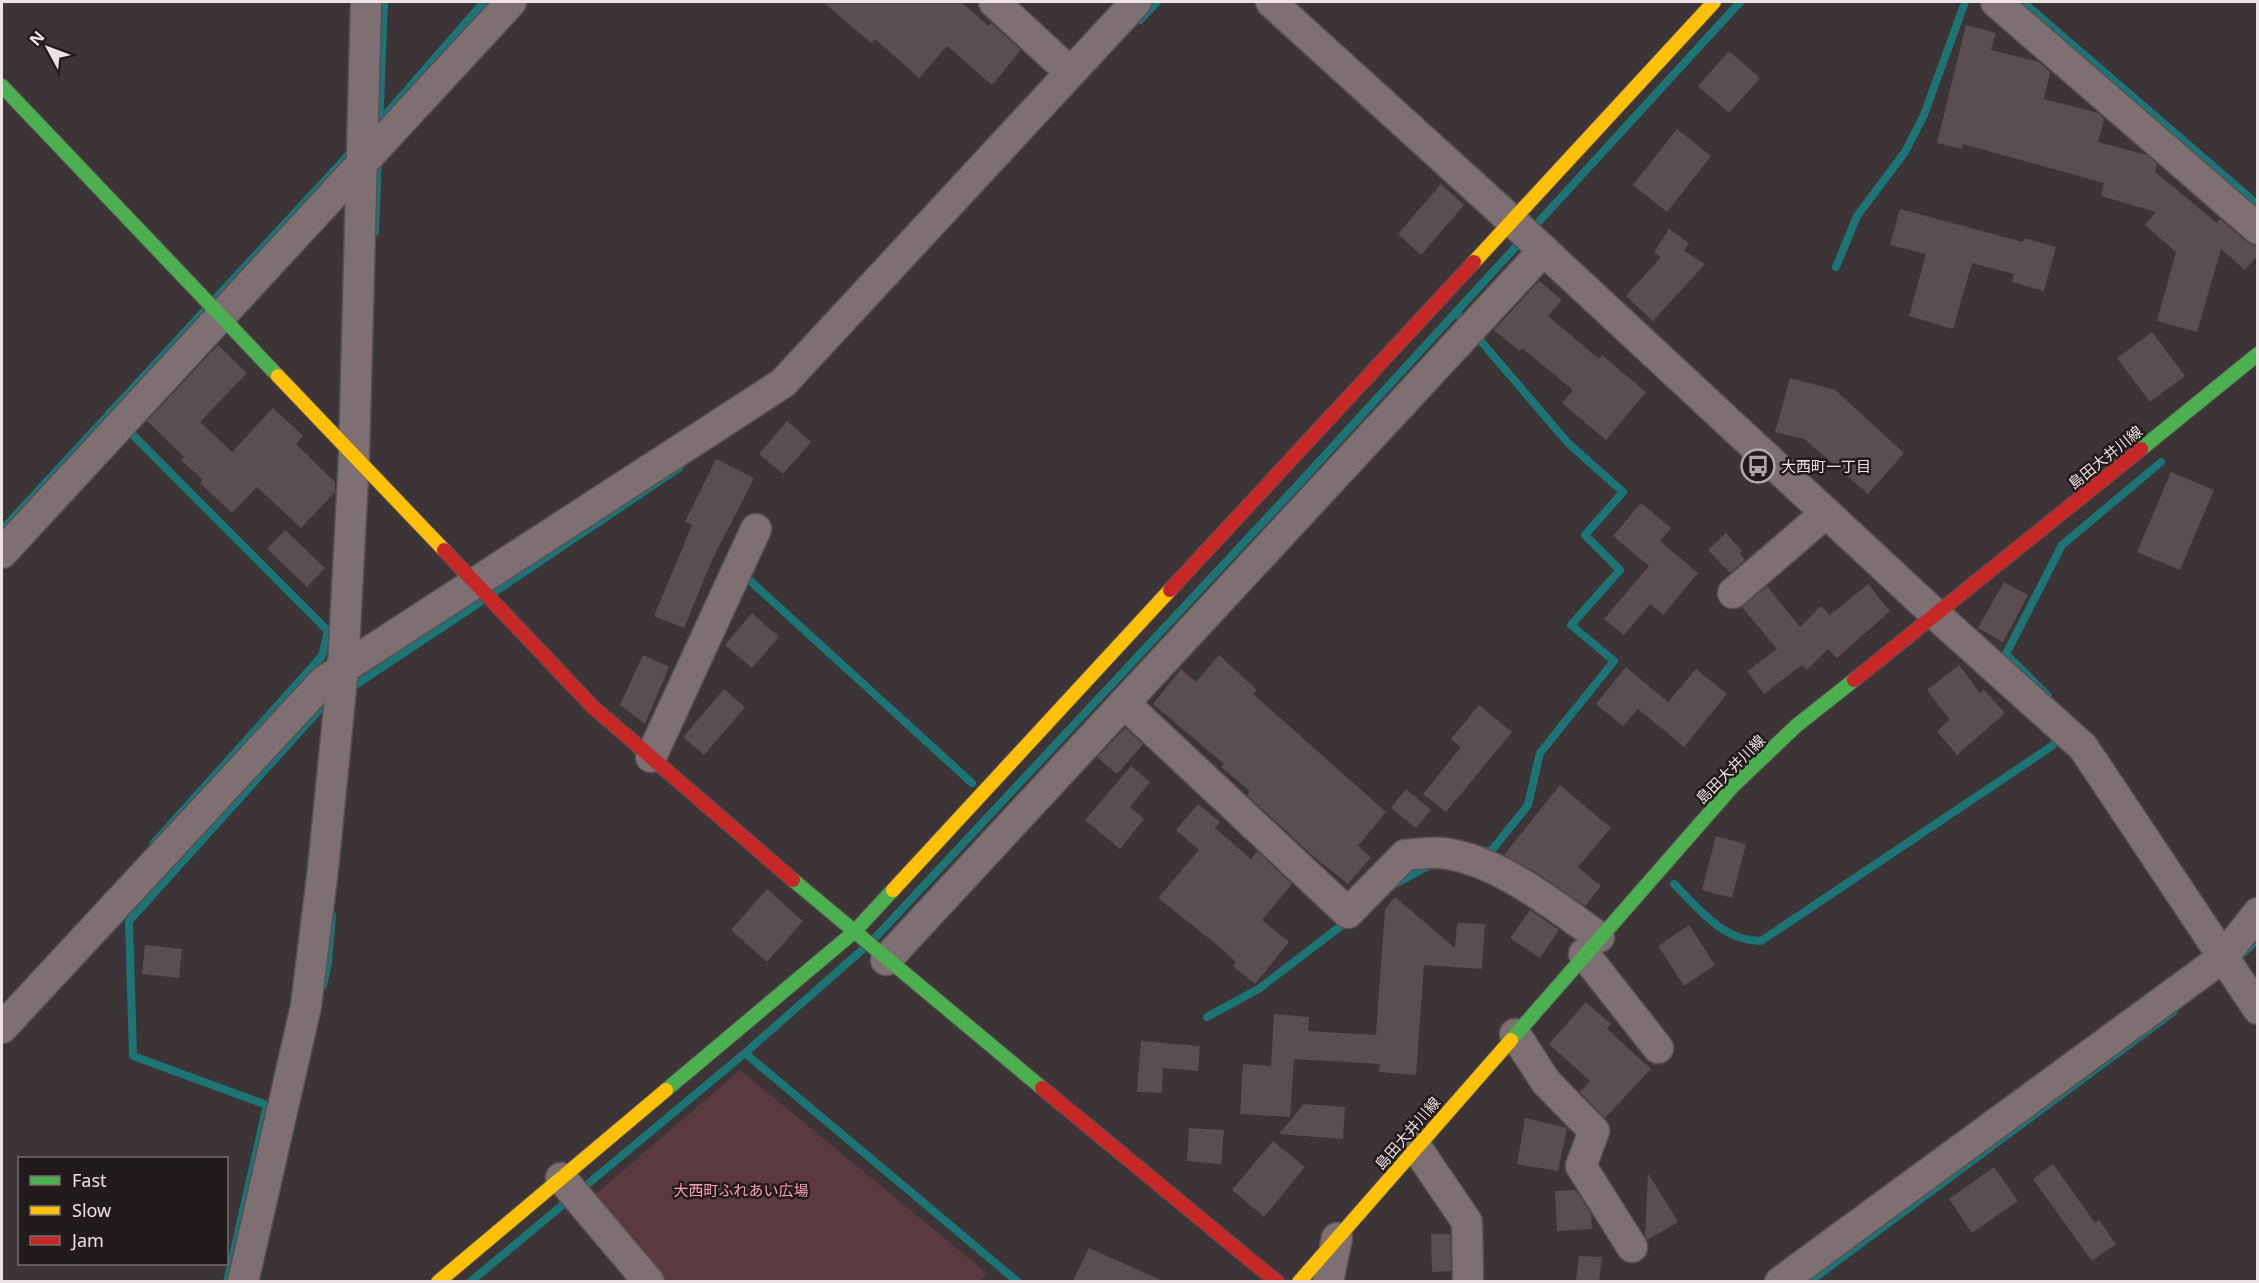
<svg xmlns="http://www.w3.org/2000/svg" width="2259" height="1283" viewBox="0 0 2259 1283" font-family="'Noto Sans','Noto Sans JP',sans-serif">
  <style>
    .green { fill: #5a3940 }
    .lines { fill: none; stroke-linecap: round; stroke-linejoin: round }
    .stream { stroke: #1c7475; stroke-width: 8 }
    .building { fill: #5b4e50 }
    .street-casing { stroke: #575153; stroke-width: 33 }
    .fast-casing { stroke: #575153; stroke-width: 16 }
    .slow-casing { stroke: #575153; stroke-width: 16 }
    .jam-casing { stroke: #575153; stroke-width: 16 }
    .street { stroke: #7d6f72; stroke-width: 30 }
    .fast { stroke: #4caf50; stroke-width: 14 }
    .slow { stroke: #ffc107; stroke-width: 14 }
    .jam { stroke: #c62828; stroke-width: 14 }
    .labels { text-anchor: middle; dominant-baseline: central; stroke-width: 5; stroke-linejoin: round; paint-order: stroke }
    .street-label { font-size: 15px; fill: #ede3e4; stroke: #221b1c }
    .poi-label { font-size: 15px; fill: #ede3e4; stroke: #221b1c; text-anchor: start }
    .park-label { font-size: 15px; fill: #fea0b2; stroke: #221b1c }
  </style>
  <rect width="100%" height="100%" fill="#3c3436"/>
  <path class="green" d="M740,1070L987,1273L978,1282L662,1281L591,1198Z"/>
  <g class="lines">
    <g class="stream">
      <path d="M2023,2L2258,205"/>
      <path d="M1140,20L1157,2"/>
      <path d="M380,121L484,2"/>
      <path d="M379,133L384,2"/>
      <path d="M375,232L378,158"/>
      <path d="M1836,267L1857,216L1905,152L1924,115L1965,2"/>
      <path d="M215,299L355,148"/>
      <path d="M1456,312L1568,443L1623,492L1585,535L1620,570L1571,625L1614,661L1540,753L1528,805L1492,850L1479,853"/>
      <path d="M110,412L328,631L322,656L153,844"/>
      <path d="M2,530L206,309"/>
      <path d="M746,577L972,783"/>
      <path d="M493,593L679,468"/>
      <path d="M348,690L482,601"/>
      <path d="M2048,696L2006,654L2062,545L2161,462"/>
      <path d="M1674,884C1700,910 1723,941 1761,941L2052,746L2063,735"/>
      <path d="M1393,885L1432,864"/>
      <path d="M874,939L1293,490L1740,2"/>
      <path d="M862,950L745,1053L1018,1282"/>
      <path d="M2238,958L2258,939"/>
      <path d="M323,986L328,962L332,915"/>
      <path d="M1207,1017L1260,988L1350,919"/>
      <path d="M227,1282L267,1105L133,1056L129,921L320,709L332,700"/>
      <path d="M470,1282L745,1053"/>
      <path d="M1809,1282L2173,1012"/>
    </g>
  </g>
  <g class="building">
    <path d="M823,2H961L989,26L991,23L1021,50L992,85L947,46L919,78L875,39L871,43Z"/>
    <path d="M1966,25L1996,33L1991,50L2039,62L2050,72L2044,99L2098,113L2104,119L2098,142L2147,155L2157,164L2155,172L2217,223L2220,219L2247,242L2258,247V255L2245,270L2221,249L2197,332L2157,321L2176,252L2145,225L2156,212L2101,196L2104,183L1963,144L1962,149L1937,143Z"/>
    <path d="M1729,51L1760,78L1729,113L1698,86Z"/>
    <path d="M1677,129L1711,156L1667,212L1633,185Z"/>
    <path d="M1441,184L1464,205L1421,255L1398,234Z"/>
    <path d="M1900,209L2023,242L2024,238L2056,247L2044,291L2012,282L2014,274L1972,263L1953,329L1909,316L1926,254L1890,245Z"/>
    <path d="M1669,229L1689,243L1684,251L1705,264L1653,321L1626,296L1661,257L1654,252Z"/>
    <path d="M1539,281L1562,300L1548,316L1599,359L1602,355L1646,392L1606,440L1562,403L1573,390L1522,348L1519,351L1494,330Z"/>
    <path d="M2152,332L2185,376L2150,402L2117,358Z"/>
    <path d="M218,345L247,373L200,422L232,452L273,408L303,436L296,444L335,482V492L301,528L257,487L232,513L200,483L203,480L181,460L184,457L147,421Z"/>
    <path d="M1790,378L1835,390L1904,453L1868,494L1804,439L1775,432Z"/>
    <path d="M787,421L811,442L783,474L759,454Z"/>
    <path d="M716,459L754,478L713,558L684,628L654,616L692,525L685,522Z"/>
    <path d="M2171,472L2214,490L2180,570L2137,552Z"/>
    <path d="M1641,503L1671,528L1660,541L1698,573L1663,615L1650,604L1624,635L1604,619L1649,566L1613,536Z"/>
    <path d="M285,530L325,568L307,587L267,549Z"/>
    <path d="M1726,533L1742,551L1740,553L1745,560L1730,573L1708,550Z"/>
    <path d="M2004,582L2028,595L2003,642L1978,628Z"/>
    <path d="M1868,584L1890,611L1837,658L1828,649L1807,670L1802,665L1764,694L1747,671L1777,649L1742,607L1767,586L1800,627L1821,606L1830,615Z"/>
    <path d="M752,613L779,637L752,668L725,645Z"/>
    <path d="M643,655L669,667L645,724L620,705Z"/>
    <path d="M1219,655L1257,690L1253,694L1386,812L1358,846L1371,857L1348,884L1314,857L1247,795L1250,791L1221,767L1224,764L1153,704L1181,669L1196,682Z"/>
    <path d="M1959,665L1980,693L1984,690L2005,713L1957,755L1937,731L1950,720L1927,690Z"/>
    <path d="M1626,667L1668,702L1696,669L1727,694L1684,747L1638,709L1623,726L1596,704Z"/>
    <path d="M724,689L745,707L704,755L683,737Z"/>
    <path d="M1479,705L1512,732L1446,812L1423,794L1461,747L1451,739Z"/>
    <path d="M1125,728L1143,744L1117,774L1097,757Z"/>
    <path d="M1131,766L1150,782L1130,807L1144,819L1120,849L1085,820Z"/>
    <path d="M1560,785L1611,828L1578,867L1601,886L1585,906L1534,871L1504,855Z"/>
    <path d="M1406,789L1431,810L1416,828L1391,808Z"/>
    <path d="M1198,804L1220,822L1215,828L1251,859L1257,851L1292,884L1262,920L1289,942L1255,984L1233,966L1236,962L1216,944L1158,898L1199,850L1176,830Z"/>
    <path d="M1716,836L1746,844L1732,898L1702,890Z"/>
    <path d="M767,889L803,921L767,962L731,930Z"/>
    <path d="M1395,897L1455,948L1457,923L1485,924L1482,969L1424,965L1416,1075L1379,1072L1380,1064L1294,1059L1290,1117L1240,1114L1243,1064L1271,1066L1274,1014L1309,1017L1308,1031L1376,1035L1385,909Z"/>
    <path d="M1530,910L1559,930L1540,958L1510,938Z"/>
    <path d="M1689,925L1715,965L1684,986L1658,946Z"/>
    <path d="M145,945L182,949L179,978L142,974Z"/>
    <path d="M1586,1002L1611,1024L1607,1029L1651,1069L1605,1118L1580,1092L1590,1081L1549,1044Z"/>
    <path d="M1141,1041L1200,1046L1198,1071L1163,1068L1162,1093L1137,1092Z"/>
    <path d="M1304,1104L1345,1107L1343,1139L1279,1134Z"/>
    <path d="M1525,1118L1567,1128L1558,1171L1517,1164Z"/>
    <path d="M1189,1128L1224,1130L1221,1164L1187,1161Z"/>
    <path d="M1273,1141L1305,1167L1264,1217L1232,1190Z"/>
    <path d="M2053,1164L2095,1223L2099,1220L2116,1244L2092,1261L2033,1179Z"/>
    <path d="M1994,1167L2018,1201L1972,1233L1949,1199Z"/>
    <path d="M1648,1173L1678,1222L1647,1240L1645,1235Z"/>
    <path d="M1576,1190L1591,1214L1592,1229L1557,1231L1555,1191Z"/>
    <path d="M1431,1234H1450L1451,1271L1432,1272Z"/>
    <path d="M1089,1248L1163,1281H1073Z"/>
    <path d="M1579,1256L1602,1257L1599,1281H1576Z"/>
  </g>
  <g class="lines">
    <defs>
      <g id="street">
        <path d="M994,2L1070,72"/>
        <path d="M1271,2L1511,220L1936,615L2083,747L2258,1009"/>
        <path d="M1996,2L2258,229"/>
        <path d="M2,553L511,2"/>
        <path d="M1733,593L1826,513"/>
        <path d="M1124,703L1348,913L1405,855C1417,854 1430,852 1442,853C1497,859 1555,906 1599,937"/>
        <path d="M651,757L756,529"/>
        <path d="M1584,954L1658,1048"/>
        <path d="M886,960L1544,250"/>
        <path d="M2,1028L324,681L783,383L1136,2"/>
        <path d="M1515,1034L1546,1082L1594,1131L1581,1166L1632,1247"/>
        <path d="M1416,1147L1467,1222L1468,1282"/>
        <path d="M561,1178L649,1282"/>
        <path d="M243,1282L306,1006L323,869L343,668L354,456L366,2"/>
        <path d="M1328,1282L1337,1238"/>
        <path d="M1780,1282L2222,958L2258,913"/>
      </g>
      <g id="fast">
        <path d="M2,86L278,376"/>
        <path d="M2141,449L2258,354"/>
        <path d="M793,880L1042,1088"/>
        <path d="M1511,1040L1733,786L1796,726L1854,680"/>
        <path d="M666,1090L854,932L893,890"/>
      </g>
      <g id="slow">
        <path d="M1474,262L1714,2"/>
        <path d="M278,376L444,550"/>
        <path d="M893,890L1170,590"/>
        <path d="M438,1282L666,1090"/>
        <path d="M1299,1282L1511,1040"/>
      </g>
      <g id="jam">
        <path d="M444,550L593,707L793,880"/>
        <path d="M1170,590L1474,262"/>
        <path d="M1854,680L2141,449"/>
        <path d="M1042,1088L1277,1282"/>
      </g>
    </defs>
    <use href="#street" class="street-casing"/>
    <use href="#fast" class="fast-casing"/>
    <use href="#slow" class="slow-casing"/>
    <use href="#jam" class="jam-casing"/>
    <use href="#street" class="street"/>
    <use href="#fast" class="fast"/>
    <use href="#slow" class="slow"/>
    <use href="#jam" class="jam"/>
  </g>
  <defs>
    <symbol id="bus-ring" viewBox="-11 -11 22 22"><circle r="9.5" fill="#221b1c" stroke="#afa6a7" stroke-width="1.5"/><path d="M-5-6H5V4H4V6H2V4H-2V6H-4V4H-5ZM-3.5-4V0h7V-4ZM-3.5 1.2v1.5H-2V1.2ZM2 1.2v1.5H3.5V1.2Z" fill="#afa6a7"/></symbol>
  </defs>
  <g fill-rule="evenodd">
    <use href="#bus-ring" x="1739" y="447" width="38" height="38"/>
  </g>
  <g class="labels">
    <g class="street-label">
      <text transform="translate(2105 457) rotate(-39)">島田大井川線</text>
      <text transform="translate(1730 769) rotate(-45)">島田大井川線</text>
      <text transform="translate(1407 1133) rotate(-49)">島田大井川線</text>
    </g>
    <g class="poi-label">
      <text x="1781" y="466">大西町一丁目</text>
    </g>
    <g class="park-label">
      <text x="741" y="1190">大西町ふれあい広場</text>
    </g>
  </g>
  <rect width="2259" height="1283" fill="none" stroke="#ede3e4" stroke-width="6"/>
  <rect x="18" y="1157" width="210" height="108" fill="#221b1c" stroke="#736b6c" stroke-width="1.5"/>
  <rect x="30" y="1176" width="30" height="9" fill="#4caf50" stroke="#736b6c" stroke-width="1.5"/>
  <text x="72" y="1187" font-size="18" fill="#ede3e4">Fast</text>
  <rect x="30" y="1206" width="30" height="9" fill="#ffc107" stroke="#736b6c" stroke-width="1.5"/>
  <text x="72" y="1217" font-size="18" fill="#ede3e4">Slow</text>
  <rect x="30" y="1236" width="30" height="9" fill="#c62828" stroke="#736b6c" stroke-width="1.5"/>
  <text x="72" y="1247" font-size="18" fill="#ede3e4">Jam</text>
  <g transform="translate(48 48) rotate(311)" stroke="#221b1c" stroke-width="4.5" paint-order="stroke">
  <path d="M0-4.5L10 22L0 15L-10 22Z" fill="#ede3e4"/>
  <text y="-9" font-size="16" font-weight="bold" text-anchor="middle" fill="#ede3e4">N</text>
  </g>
</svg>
